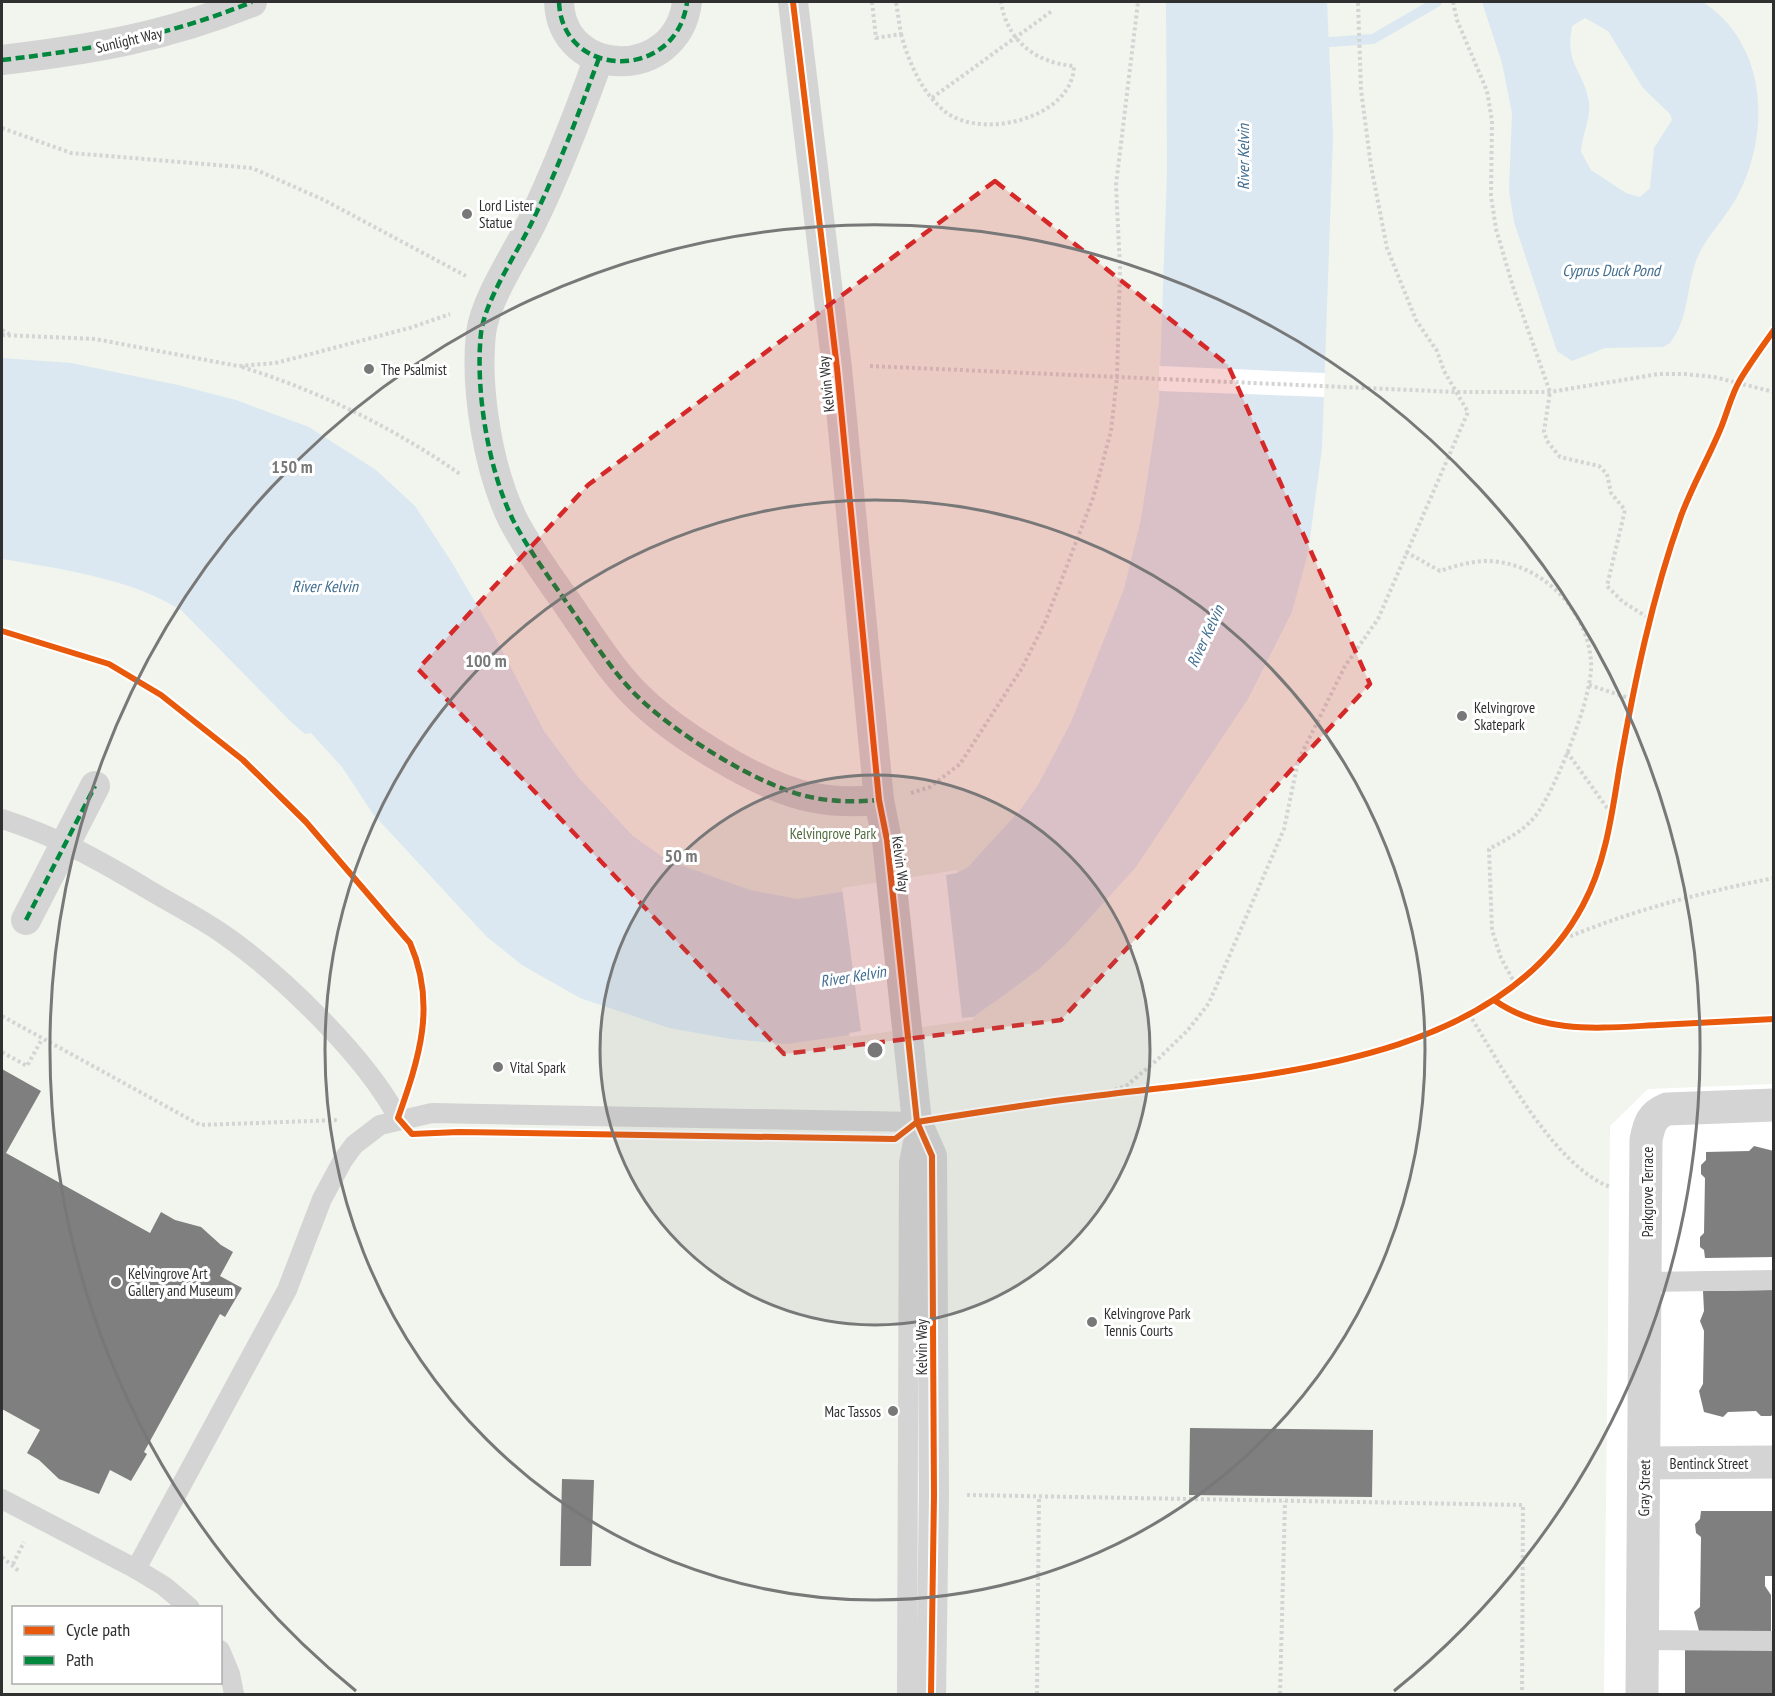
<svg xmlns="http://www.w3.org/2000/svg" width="1775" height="1696" viewBox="0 0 1775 1696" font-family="'PT Sans Narrow',sans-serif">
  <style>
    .green { fill: #f1f5ed; fill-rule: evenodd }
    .water { fill: #dbe8f1; fill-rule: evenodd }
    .pier { fill: #fff }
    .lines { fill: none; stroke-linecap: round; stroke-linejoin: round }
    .stream { stroke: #dbe8f1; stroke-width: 10 }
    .building { fill: #7f7f7f }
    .path { stroke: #d4d4d4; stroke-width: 4; stroke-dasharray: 3 3; stroke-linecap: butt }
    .service { stroke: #d4d4d4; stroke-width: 20 }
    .pedestrian { stroke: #d4d4d4; stroke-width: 30 }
    .minor { stroke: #d4d4d4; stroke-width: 33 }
    .quiet { stroke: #00873e; stroke-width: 4.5; stroke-dasharray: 9 4.5; stroke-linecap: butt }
    .cycleway-casing { stroke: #fff; stroke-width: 10 }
    .cycleway { stroke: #e8590c; stroke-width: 6 }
    .marked { fill: #d62828; fill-opacity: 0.2; stroke: #d62828; stroke-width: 4.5; stroke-dasharray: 12 8; stroke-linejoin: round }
    .ring { fill: none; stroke: #787878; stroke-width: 3 }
    .poi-dot { fill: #787878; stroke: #fff; stroke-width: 2 }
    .labels { text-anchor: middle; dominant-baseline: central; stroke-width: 6; stroke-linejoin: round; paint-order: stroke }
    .street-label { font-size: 15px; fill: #303030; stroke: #fff }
    .poi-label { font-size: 15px; fill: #303030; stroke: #fff; text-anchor: start }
    .park-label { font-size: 15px; fill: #516b3f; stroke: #fff }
    .water-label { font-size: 16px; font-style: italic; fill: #416d90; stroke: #fff }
    .centre { fill: #787878; stroke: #fff; stroke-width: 3 }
    .ring-label { font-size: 18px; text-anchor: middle; font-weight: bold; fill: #787878; stroke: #fff; stroke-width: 6; stroke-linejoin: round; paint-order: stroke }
  </style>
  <rect width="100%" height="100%" fill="#fff"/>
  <path class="green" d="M2,2H1773V1084L1648,1089L1610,1126L1604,1694H2ZM14,1608H220V1682H14Z"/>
  <g class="water">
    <path d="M1166,2H1327L1333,136L1322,449L1308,553L1292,612L1248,699L1136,867L1068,942L1038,970L1003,996L973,1017L788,1044L731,1039L669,1028L580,998L522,965L487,937L373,814L342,767L311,733L305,734L292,723L182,611C131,578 61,569 2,559V358L71,363L178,385L236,400L309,427L376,470L415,506L451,561L491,629L544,731L579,778L633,836L667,860L750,890L797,899L957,873L968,867L1020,810L1038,785L1071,722L1124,589L1141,519L1159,402L1167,171Z"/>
    <path d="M1482,2H1703C1767,44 1771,131 1738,195C1726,218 1705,237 1696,261C1686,289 1689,318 1670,343L1663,347L1605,348L1572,361L1557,351L1514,222L1509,191L1512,113L1502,63ZM1585,18L1608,31L1643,88L1670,114L1672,120L1654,148L1650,188L1640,197L1626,193L1591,170L1581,152C1582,134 1591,119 1589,102C1583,68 1565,67 1572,26Z"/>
  </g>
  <g class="pier">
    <path d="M1159,366L1325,373L1324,397L1159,391Z"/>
    <path d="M957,870V873L946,875L962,1018L973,1017V1020L850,1037L849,1033L861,1031L842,888Z"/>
  </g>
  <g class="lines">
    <path class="stream" d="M1316,43L1373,39L1437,2"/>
  </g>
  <g class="building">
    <path d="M2,1069L41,1091L6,1153L150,1233L161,1212L175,1220L201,1227L221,1245L233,1252L220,1276L242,1288L225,1317L220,1314L144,1452L147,1454L131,1481L110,1470L99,1494L59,1479L39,1460L27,1453L40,1430L2,1409Z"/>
    <path d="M1754,1146L1774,1151V1257L1705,1258L1704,1250L1700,1247V1237L1704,1233L1705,1178L1701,1174V1165L1706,1160V1152L1749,1151Z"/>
    <path d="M1774,1290V1413L1771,1416H1761L1756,1411L1728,1412L1723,1417L1704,1412L1699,1391L1703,1384L1704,1331L1700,1321L1704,1311L1703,1291Z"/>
    <path d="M1190,1428L1373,1430L1372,1497L1189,1495Z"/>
    <path d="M562,1479L594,1480L591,1566H560Z"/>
    <path d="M1701,1511H1773L1774,1576H1765V1586L1771,1595V1631H1699L1694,1612L1700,1607L1701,1537L1696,1533L1695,1524L1700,1519Z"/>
    <path d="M1774,1648V1694H1685V1649Z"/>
  </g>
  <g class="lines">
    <g class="path">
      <path d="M872,2L876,38L901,34L896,2"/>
      <path d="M1453,2L1457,20L1487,91L1492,121L1491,196L1496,229L1514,290L1550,392L1544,431L1547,441L1560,457L1599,466L1607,474L1611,493L1625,510L1607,586L1623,602L1652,620"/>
      <path d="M901,34C909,63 922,94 947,113C985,140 1073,117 1074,66C1036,63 1007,41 1001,2"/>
      <path d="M932,98L1052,11"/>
      <path d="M2,128L71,153L252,168L324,200L466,276"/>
      <path d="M2,330L9,334"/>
      <path d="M2,335L95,339L238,366L275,363L303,356L413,327L450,314"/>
      <path d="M870,366L1456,392H1550L1659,374H1684L1714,377L1774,392"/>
      <path d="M242,367C319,391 394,428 460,474"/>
      <path d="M1406,552L1440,571C1454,566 1469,562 1484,561C1539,560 1587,608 1591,661C1594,694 1558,782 1539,811C1527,829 1508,839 1489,849L1492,930L1501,958L1515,984"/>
      <path d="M1589,685L1632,699"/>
      <path d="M1567,752L1610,812"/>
      <path d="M911,793L930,787L960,764L1022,668L1046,620L1093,498L1111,431L1117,377L1120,268L1116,185L1138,2"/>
      <path d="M1559,941C1629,911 1699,893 1774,878"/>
      <path d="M1494,1000C1544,1035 1600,1028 1658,1025C1697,1023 1735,1021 1774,1019"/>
      <path d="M1469,1014C1501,1065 1553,1165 1610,1187"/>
      <path d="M2,1016L200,1125L339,1120"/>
      <path d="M2,1052L27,1066L42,1039"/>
      <path d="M1109,1092L1126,1086L1157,1060L1188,1030L1209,1003L1284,829L1298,761L1345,666L1378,619L1468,412L1444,371L1437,351L1416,320L1387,248L1371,166L1361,90L1358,2"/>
      <path d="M951,1116L1253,1078L1343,1059L1392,1046L1446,1025L1494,1000L1530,972L1557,942L1583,906L1596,874L1606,837L1638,671L1667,560L1682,514L1738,383L1774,330"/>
      <path d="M967,1495L1523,1505L1522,1694"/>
      <path d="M2,1557L19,1571"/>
      <path d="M13,1564L24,1542"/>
      <path d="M1037,1694L1039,1496"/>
      <path d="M1280,1694L1285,1501"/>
    </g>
    <g class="service">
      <path d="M2,819C58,837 99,860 149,890C174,905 200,918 223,934C281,974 366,1057 398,1118"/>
      <path d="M1647,1282L1774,1280"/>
      <path d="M2,1499L136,1569"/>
      <path d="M190,1608L164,1586L136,1569L287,1290L322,1199L343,1160L354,1145L380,1125L432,1113L917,1122L909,1163L907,1694"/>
      <path d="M1642,1640L1774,1641"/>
      <path d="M220,1650L230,1674L234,1694"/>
    </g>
    <g class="pedestrian">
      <path d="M559,2C562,80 677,82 687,2"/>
      <path d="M793,2L837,368L879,800L887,840L917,1122L932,1156L934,1495L931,1694"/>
      <path d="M599,58C579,113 558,169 532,222C517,253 485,300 481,333C475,389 488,469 513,520C528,549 548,576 567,603C588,633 608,666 634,693C672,732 762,789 815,798C836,802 858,802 879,800"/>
      <path d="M2,60C94,49 165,37 252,2"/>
      <path d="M26,920L95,786"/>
    </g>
    <g class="minor">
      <path d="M1644,1463L1774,1462"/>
      <path d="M1642,1694L1646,1140C1649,1124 1652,1115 1667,1109L1774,1105"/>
    </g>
    <g class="quiet">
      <path d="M559,2C562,80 677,82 687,2"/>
      <path d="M599,58C579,113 558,169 532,222C517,253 485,300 481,333C475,389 488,469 513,520C528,549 548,576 567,603C588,633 608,666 634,693C672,732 762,789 815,798C836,802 858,802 879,800"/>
      <path d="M2,60C94,49 165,37 252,2"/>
      <path d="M26,920L95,786"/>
    </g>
    <defs>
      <g id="cycleway">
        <path d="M793,2L837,368L879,800L887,840L917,1122L932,1156L934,1495L931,1694"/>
        <path d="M2,631L109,664L161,695L243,760L306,822L410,943C437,1005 419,1058 398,1118L412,1134L459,1132L895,1139L917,1122C979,1112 1041,1102 1103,1095C1260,1075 1498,1066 1583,905C1605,865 1612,814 1619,770C1634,684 1652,597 1681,516C1692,486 1708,459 1720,430C1727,414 1731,395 1740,380C1750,363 1762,347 1774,330"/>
        <path d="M1494,1000C1544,1035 1600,1028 1658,1025C1697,1023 1735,1021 1774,1019"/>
      </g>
    </defs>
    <use href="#cycleway" class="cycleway-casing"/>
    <use href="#cycleway" class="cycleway"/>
  </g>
  <path class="marked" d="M995,181L1228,365L1370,684L1061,1020L784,1054L418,669L588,485Z"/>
  <circle cx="875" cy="1050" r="275" fill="#787878" fill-opacity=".12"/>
  <g class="ring">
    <circle cx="875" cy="1050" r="275"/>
    <circle cx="875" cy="1050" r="550"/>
    <path d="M356 1691A825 825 0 1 1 1394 1691"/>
  </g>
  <g class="poi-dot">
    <circle cx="467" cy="214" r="6"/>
    <circle cx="369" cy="369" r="6"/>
    <circle cx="1462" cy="716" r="6"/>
    <circle cx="498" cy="1067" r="6"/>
    <circle cx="116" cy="1282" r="6"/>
    <circle cx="1092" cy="1322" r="6"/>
    <circle cx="893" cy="1411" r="6"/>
  </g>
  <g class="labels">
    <g class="street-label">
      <text transform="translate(129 40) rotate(-13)">Sunlight Way</text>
      <text transform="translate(826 384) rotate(-96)">Kelvin Way</text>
      <text transform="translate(901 864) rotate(83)">Kelvin Way</text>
      <text transform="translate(1647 1192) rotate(-90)">Parkgrove Terrace</text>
      <text transform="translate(921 1347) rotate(-90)">Kelvin Way</text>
      <text x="1709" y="1463">Bentinck Street</text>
      <text transform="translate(1644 1488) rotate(-89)">Gray Street</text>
    </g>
    <g class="poi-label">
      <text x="479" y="205">Lord Lister<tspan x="479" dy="17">Statue</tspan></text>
      <text x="381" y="369">The Psalmist</text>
      <text x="1474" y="707">Kelvingrove<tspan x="1474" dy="17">Skatepark</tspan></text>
      <text x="510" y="1067">Vital Spark</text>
      <text x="128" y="1273">Kelvingrove Art<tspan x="128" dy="17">Gallery and Museum</tspan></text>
      <text x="1104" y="1313">Kelvingrove Park<tspan x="1104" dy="17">Tennis Courts</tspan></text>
      <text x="881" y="1411" text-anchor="end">Mac Tassos</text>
    </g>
    <g class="park-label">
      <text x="833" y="833">Kelvingrove Park</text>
    </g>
    <g class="water-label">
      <text transform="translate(1243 157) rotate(-90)">River Kelvin</text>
      <text x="1611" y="270">Cyprus Duck Pond</text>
      <text x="325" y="586">River Kelvin</text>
      <text transform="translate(1205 636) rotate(-65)">River Kelvin</text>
      <text transform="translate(853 976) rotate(-9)">River Kelvin</text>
    </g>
  </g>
  <circle cx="875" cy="1050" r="9" class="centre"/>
  <g class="ring-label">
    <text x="292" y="473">150 m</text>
    <text x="486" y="667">100 m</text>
    <text x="681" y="862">50 m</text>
  </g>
  <rect width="1775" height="1696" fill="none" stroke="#303030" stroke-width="6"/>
  <rect x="12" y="1606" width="210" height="78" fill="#ffffff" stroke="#acacac" stroke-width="1.5"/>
  <rect x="24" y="1626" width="30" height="9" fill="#e8590c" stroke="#acacac" stroke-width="1.5"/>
  <text x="66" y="1636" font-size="18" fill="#303030">Cycle path</text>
  <rect x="24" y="1656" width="30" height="9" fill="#00873e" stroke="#acacac" stroke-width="1.5"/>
  <text x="66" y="1666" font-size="18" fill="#303030">Path</text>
</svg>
